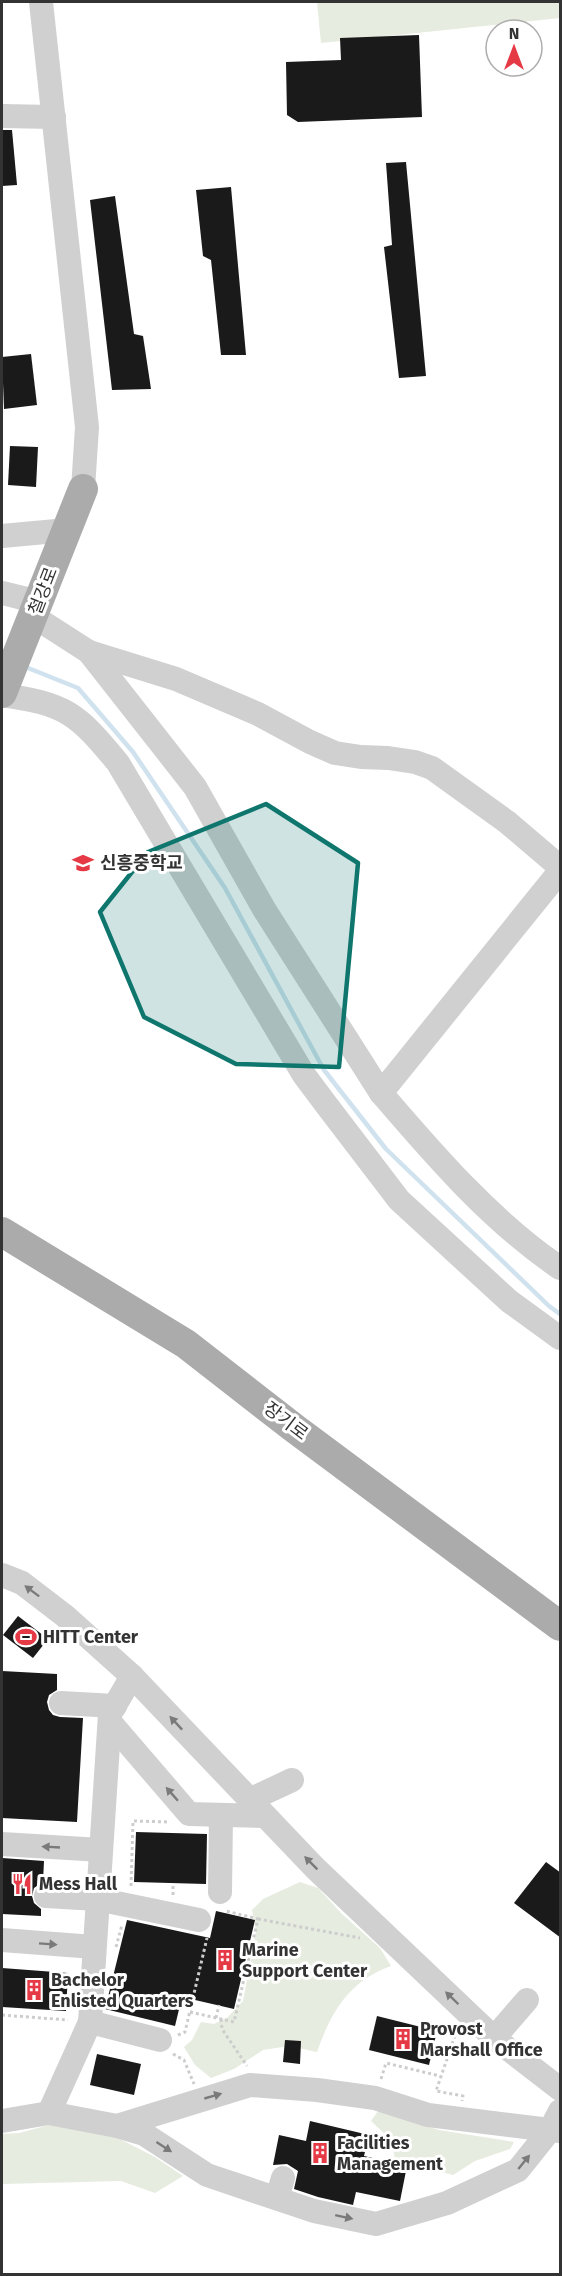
<svg xmlns="http://www.w3.org/2000/svg" width="562" height="2276" viewBox="0 0 562 2276" font-family="'Fira Sans','Noto Sans KR',sans-serif">
  <style>
    .green { fill: #e6ecdf }
    .lines { fill: none; stroke-linecap: round; stroke-linejoin: round }
    .stream { stroke: #cfe2ee; stroke-width: 4.5 }
    .building { fill: #1a1a1a }
    .path { stroke: #cdcdcd; stroke-width: 3; stroke-dasharray: 3 3; stroke-linecap: butt }
    .minor { stroke: #d0d0d0; stroke-width: 24 }
    .major { stroke: #ababab; stroke-width: 30 }
    .oneway { fill: #7a7a7a }
    .marked { fill: #0f766e; fill-opacity: 0.2; stroke: #0f766e; stroke-width: 4.5; stroke-linejoin: round }
    .labels { text-anchor: middle; dominant-baseline: central; stroke-width: 6; stroke-linejoin: round; paint-order: stroke }
    .street-label { font-size: 18px; fill: #333; stroke: #fff }
    .poi-label { font-size: 18px; font-weight: bold; fill: #333; stroke: #fff; text-anchor: start }
  </style>
  <rect width="100%" height="100%" fill="#fff"/>
  <g class="green">
    <path d="M317,2H560V18L321,43Z"/>
    <path d="M300,1882L318,1888L341,1913L380,1948L391,1966C349,1981 331,2012 317,2052L289,2046L263,2050L234,2069L211,2078L195,2065L184,2047L192,2040L201,2022L214,2024L228,2017L243,2001L256,1931L252,1910L263,1899Z"/>
    <path d="M378,2111L439,2130L514,2142L510,2149L475,2161L453,2175L395,2159L391,2140L371,2121Z"/>
    <path d="M53,2124L108,2133L155,2157L183,2176L155,2193L121,2181L2,2184V2134L19,2133Z"/>
  </g>
  <g class="lines">
    <path class="stream" d="M23,666L78,688L133,752L225,888L324,1070L386,1149L549,1306L560,1314"/>
  </g>
  <g class="building">
    <path d="M419,35L422,117L298,122L287,115L286,62L341,60L340,38Z"/>
    <path d="M2,130H12L17,185L2,186Z"/>
    <path d="M406,162L426,376L399,378L384,247L392,245L386,163Z"/>
    <path d="M231,187L246,355H221L211,260L203,256L196,190Z"/>
    <path d="M115,196L134,334L143,336L151,389L112,390L90,200Z"/>
    <path d="M31,354L37,405L4,409L2,357Z"/>
    <path d="M10,446L38,447L36,487L8,485Z"/>
    <path d="M18,1616L48,1639L33,1658L3,1635Z"/>
    <path d="M2,1671L57,1674V1690L49,1695L47,1702L49,1710L53,1715L60,1717L83,1718L77,1822L2,1818Z"/>
    <path d="M136,1832L207,1834L206,1884L134,1882Z"/>
    <path d="M2,1858L44,1861L43,1882L34,1888L32,1896L34,1903L41,1909V1916L2,1914Z"/>
    <path d="M546,1862L561,1873V1938L514,1903Z"/>
    <path d="M216,1911L255,1920L234,2009L182,1997L175,2026L105,2009L127,1920L210,1938Z"/>
    <path d="M2,1968L68,1973L66,2011L2,2007Z"/>
    <path d="M377,2016L437,2031L429,2065L369,2050Z"/>
    <path d="M285,2040L301,2041L300,2064L283,2062Z"/>
    <path d="M97,2054L141,2064L134,2095L90,2085Z"/>
    <path d="M310,2121L369,2135L364,2156L407,2166L400,2201L356,2192L353,2205L318,2197L294,2189L298,2171L287,2164L273,2165L279,2135L306,2141Z"/>
  </g>
  <g class="lines">
    <g class="path">
      <path d="M131,1886L133,1821L170,1822"/>
      <path d="M173,1895V1883"/>
      <path d="M258,1919L360,1938"/>
      <path d="M116,1947L122,1925"/>
      <path d="M190,2012L234,2022L258,1919L226,1911"/>
      <path d="M2,2015L68,2020"/>
      <path d="M216,2018L219,2005"/>
      <path d="M221,2019L222,2029L247,2066"/>
      <path d="M457,2030L436,2091L463,2096L462,2101"/>
      <path d="M178,2035L185,2032L207,1938"/>
      <path d="M434,2047L448,2051"/>
      <path d="M173,2054L184,2060L194,2084"/>
      <path d="M381,2079L386,2063L440,2076"/>
    </g>
    <g class="minor">
      <path d="M41,2L87,427L83,489"/>
      <path d="M2,116L54,117"/>
      <path d="M2,536L67,530"/>
      <path d="M2,593L39,602"/>
      <path d="M33,616L89,652L195,787L264,909L381,1093"/>
      <path d="M89,652L176,679L258,714L310,742L335,753L361,757L388,758L415,762L432,768L507,822L560,867"/>
      <path d="M2,695C66,704 77,713 118,763L304,1075L328,1107L399,1200L509,1301L560,1338"/>
      <path d="M560,871L381,1093C435,1156 491,1221 560,1268"/>
      <path d="M2,1575L22,1583L65,1616L132,1676L315,1868L494,2038L560,2089"/>
      <path d="M61,1703L115,1706"/>
      <path d="M110,1722L189,1814L264,1816"/>
      <path d="M249,1800L292,1780"/>
      <path d="M2,1844L101,1850"/>
      <path d="M220,1892L221,1815"/>
      <path d="M46,1896L97,1899L199,1920"/>
      <path d="M2,1940L94,1947"/>
      <path d="M90,2022L160,2040"/>
      <path d="M494,2038L527,2000"/>
      <path d="M49,2113L90,2022L110,1714L132,1676"/>
      <path d="M2,2121L49,2113L117,2126L144,2134L207,2175L314,2211L376,2224L447,2203L518,2170L550,2130L560,2131"/>
      <path d="M117,2126L250,2085L317,2090L375,2098L428,2115L550,2130L560,2111"/>
      <path d="M277,2198L283,2178"/>
    </g>
    <g class="major">
      <path d="M2,693L83,489"/>
      <path d="M2,1232L186,1344L294,1428L560,1626"/>
    </g>
  </g>
  <defs><path id="oneway-solid" d="M-6-.8H1V-3.2L6.5 0L1 3.2V.8H-6Z" transform="scale(1.5)"/></defs>
  <g class="oneway">
    <use href="#oneway-solid" transform="translate(32 1591) rotate(-143)"/>
    <use href="#oneway-solid" transform="translate(176 1723) rotate(-133)"/>
    <use href="#oneway-solid" transform="translate(172 1794) rotate(-131)"/>
    <use href="#oneway-solid" transform="translate(51 1847) rotate(-177)"/>
    <use href="#oneway-solid" transform="translate(311 1863) rotate(-135)"/>
    <use href="#oneway-solid" transform="translate(48 1944) rotate(4)"/>
    <use href="#oneway-solid" transform="translate(452 1998) rotate(-136)"/>
    <use href="#oneway-solid" transform="translate(213 2096) rotate(-16)"/>
    <use href="#oneway-solid" transform="translate(164 2147) rotate(33)"/>
    <use href="#oneway-solid" transform="translate(524 2162) rotate(-51)"/>
    <use href="#oneway-solid" transform="translate(344 2217) rotate(12)"/>
  </g>
  <path class="marked" d="M266,804L358,863L339,1067L236,1064L144,1017L100,912L148,852Z"/>
  <defs>
    <symbol id="school-bare" viewBox="-9 -9 18 18"><path d="M0-5L7-2L0 1L-7-2ZM-4 1L0 2.5L4 1V4Q0 6-4 4Z" fill="#e63946" stroke="#fff" stroke-width="2.5" paint-order="stroke"/></symbol>
    <symbol id="stadium-bare" viewBox="-9 -9 18 18"><path d="M0-5a6.5 5 0 1 0 0 10a6.5 5 0 1 0 0-10ZM-3.5-1.8h7v3.6h-7Z" fill="#e63946" stroke="#fff" stroke-width="2.5" paint-order="stroke"/></symbol>
    <symbol id="restaurant-bare" viewBox="-9 -9 18 18"><path d="M-5-6h1v4h1v-4h1v4h1v-4h1v5L-1.5 .5V6h-2V.5L-5-1ZM5-6V6H3V1.5H1.5Q1.5-4 5-6Z" fill="#e63946" stroke="#fff" stroke-width="2.5" paint-order="stroke"/></symbol>
    <symbol id="building-bare" viewBox="-9 -9 18 18"><path d="M-4-6H4V6H1V3H-1V6H-4ZM-2.5-4.3h1.7v1.8h-1.7ZM.8-4.3h1.7v1.8H.8ZM-2.5-1h1.7V.8h-1.7ZM.8-1h1.7V.8H.8Z" fill="#e63946" stroke="#fff" stroke-width="2.5" paint-order="stroke"/></symbol>
  </defs>
  <g fill-rule="evenodd">
    <use href="#school-bare" x="68" y="848" width="30" height="30"/>
    <use href="#stadium-bare" x="11" y="1622" width="30" height="30"/>
    <use href="#restaurant-bare" x="7" y="1869" width="30" height="30"/>
    <use href="#building-bare" x="210" y="1945" width="30" height="30"/>
    <use href="#building-bare" x="19" y="1975" width="30" height="30"/>
    <use href="#building-bare" x="388" y="2024" width="30" height="30"/>
    <use href="#building-bare" x="305" y="2138" width="30" height="30"/>
  </g>
  <g class="labels">
    <g class="street-label">
      <text transform="translate(43 591) rotate(-69)">철강로</text>
      <text transform="translate(286 1421) rotate(37)">장기로</text>
    </g>
    <g class="poi-label">
      <text x="100" y="863">신흥중학교</text>
      <text x="43" y="1637">HITT Center</text>
      <text x="39" y="1884">Mess Hall</text>
      <text x="242" y="1950">Marine<tspan x="242" dy="21">Support Center</tspan></text>
      <text x="51" y="1980">Bachelor<tspan x="51" dy="21">Enlisted Quarters</tspan></text>
      <text x="420" y="2029">Provost<tspan x="420" dy="21">Marshall Office</tspan></text>
      <text x="337" y="2143">Facilities<tspan x="337" dy="21">Management</tspan></text>
    </g>
  </g>
  <rect width="562" height="2276" fill="none" stroke="#333333" stroke-width="6"/>
  <g transform="translate(514 48)"><circle r="28" fill="#ffffff" stroke="#adadad" stroke-width="1.5"/>
  <path d="M0-4.5L10 22L0 15L-10 22Z" fill="#e63946"/>
  <text y="-9" font-size="16" font-weight="bold" text-anchor="middle" fill="#333333">N</text>
  </g>
</svg>
